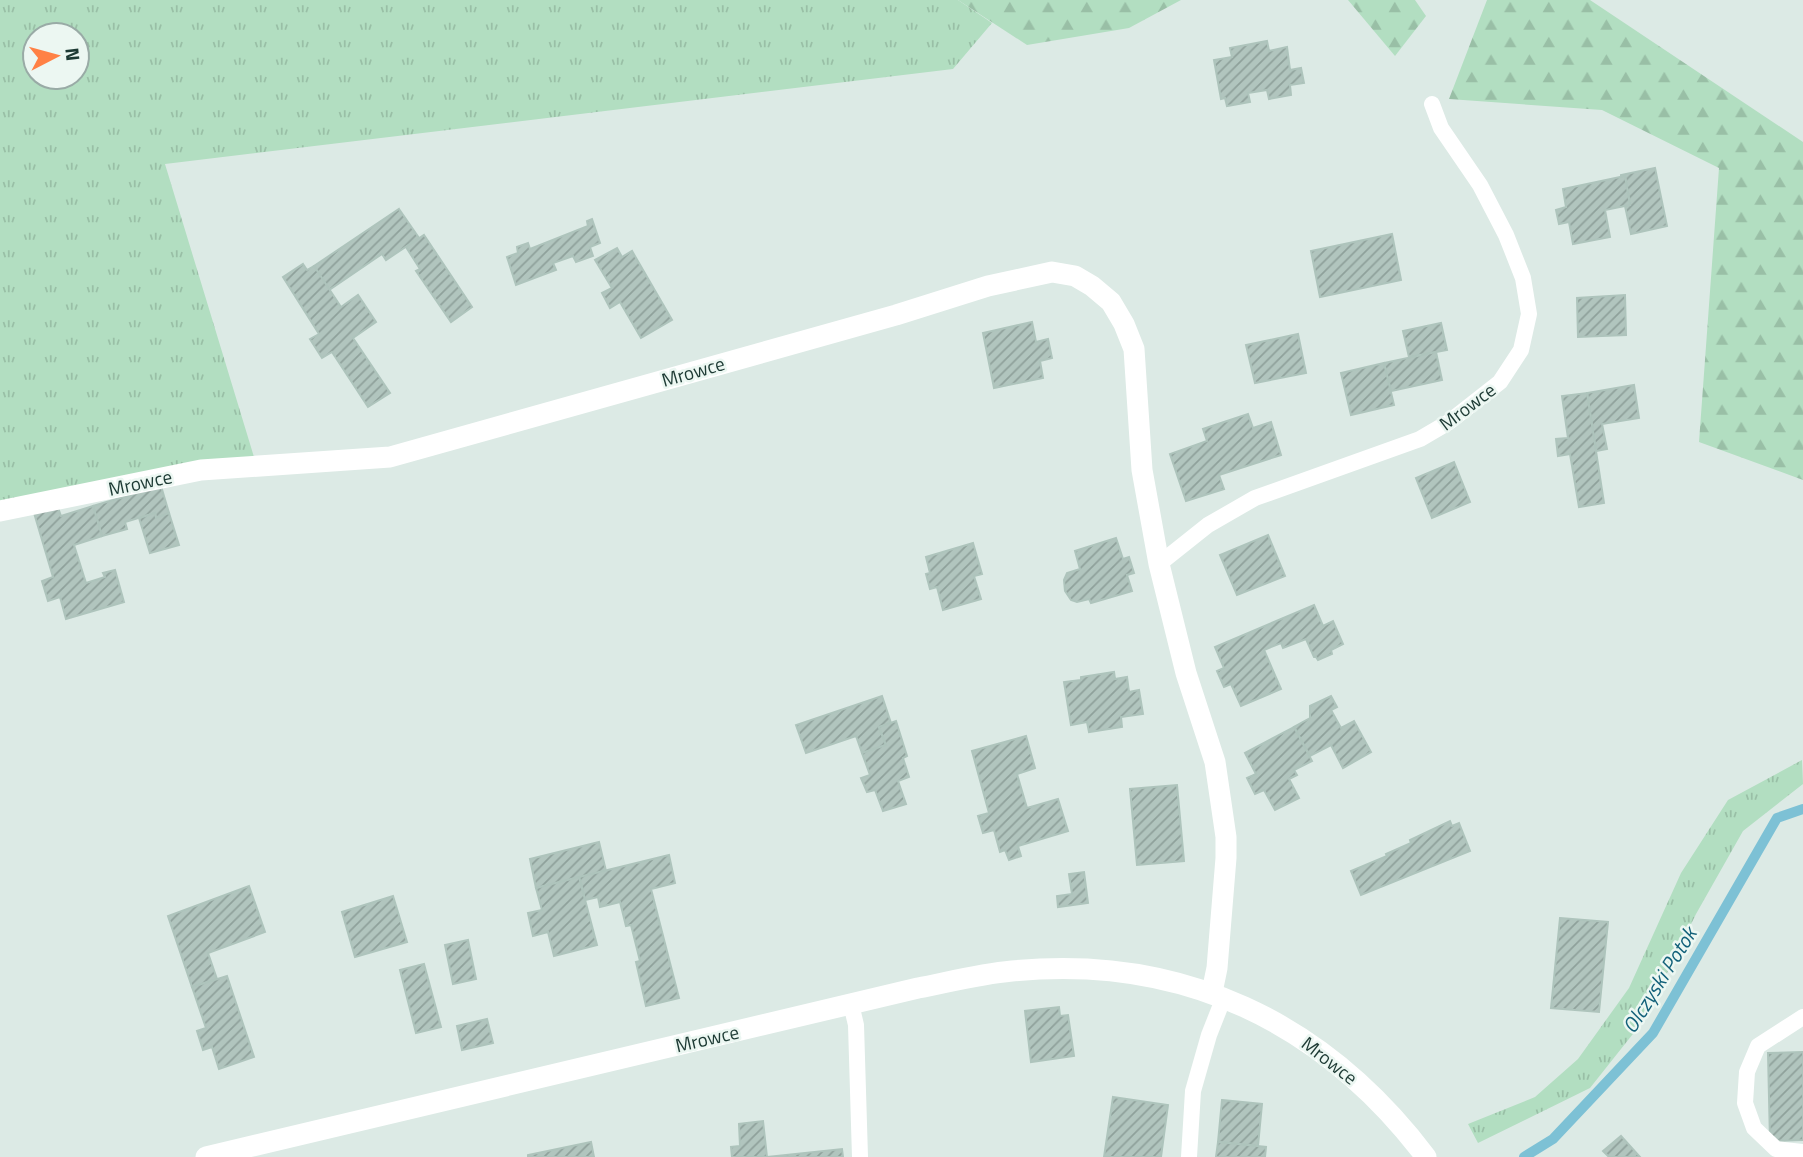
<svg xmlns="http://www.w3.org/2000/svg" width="1803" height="1157" viewBox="0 0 1803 1157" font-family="'Titillium Web',sans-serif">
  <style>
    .grass { fill: url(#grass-tufts); fill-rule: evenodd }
    .forest { fill: url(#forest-firs) }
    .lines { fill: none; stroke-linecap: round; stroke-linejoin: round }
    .stream { stroke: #7dc1d5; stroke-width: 10 }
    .building { fill: url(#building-hatch); stroke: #aec4bc; stroke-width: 2 }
    .service { stroke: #fff; stroke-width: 16 }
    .minor { stroke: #fff; stroke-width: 21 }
    .tertiary { stroke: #fff; stroke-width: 21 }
    .labels { text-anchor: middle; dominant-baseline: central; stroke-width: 5; stroke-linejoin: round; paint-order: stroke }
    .street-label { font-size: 19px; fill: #1d3a34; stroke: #ecf7f2 }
    .water-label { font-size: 21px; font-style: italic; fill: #13617a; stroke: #ecf7f2 }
  </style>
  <defs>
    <pattern id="grass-tufts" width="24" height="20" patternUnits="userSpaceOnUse" patternTransform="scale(1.75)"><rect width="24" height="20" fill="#b2dec1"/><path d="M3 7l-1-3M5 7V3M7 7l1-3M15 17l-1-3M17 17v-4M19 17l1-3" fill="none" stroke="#99bfa6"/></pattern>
    <pattern id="forest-firs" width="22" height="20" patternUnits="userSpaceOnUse" patternTransform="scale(1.75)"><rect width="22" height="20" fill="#b2dec1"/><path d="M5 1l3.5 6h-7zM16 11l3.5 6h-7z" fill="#99bfa6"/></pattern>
    <pattern id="building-hatch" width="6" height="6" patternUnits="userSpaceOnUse" patternTransform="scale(1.75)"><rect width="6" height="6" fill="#b1c5be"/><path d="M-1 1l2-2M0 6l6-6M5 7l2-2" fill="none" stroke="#8fa19b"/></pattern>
  </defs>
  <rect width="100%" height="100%" fill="#dceae5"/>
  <g class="grass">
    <path d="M0,0H958L992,23L953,69L165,164L254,457L0,501ZM35,35H77V77H35Z"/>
    <path d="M1802,760L1803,784L1743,831L1696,914L1644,1020L1590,1088L1478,1143L1468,1124L1535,1097L1578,1059L1629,988L1681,873L1728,800Z"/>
  </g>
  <g class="forest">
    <path d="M958,0H1181L1129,28L1027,45Z"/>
    <path d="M1348,0H1415L1426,16L1395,56Z"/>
    <path d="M1487,0H1590L1803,142V480L1699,442L1719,168L1602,110L1449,99Z"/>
  </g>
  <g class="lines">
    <path class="stream" d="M1524,1157L1553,1139L1653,1033L1777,818L1803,809"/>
  </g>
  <g class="building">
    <path d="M1267,41L1269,51L1287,47L1290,70L1301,68L1304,83L1290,85L1291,95L1269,99L1267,90L1248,93L1250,102L1227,106L1225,98L1221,99L1214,60L1232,57L1230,48Z"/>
    <path d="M1655,168L1667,226L1631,234L1625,206L1630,205L1625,176L1621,177V175Z"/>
    <path d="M1625,176L1630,205L1605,210L1610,237L1573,244L1569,222L1559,224L1556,210L1566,207L1563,189Z"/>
    <path d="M399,209L419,238L386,260L382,254L329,290L314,266Z"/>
    <path d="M592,219L600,243L590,247L593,256L576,262L573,256L553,263L556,270L516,285L507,257L518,253L517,247L528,243L530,249L588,226L587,221Z"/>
    <path d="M1392,234L1401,280L1320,297L1311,251Z"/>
    <path d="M424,235L472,307L451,322L416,271L420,269L406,247Z"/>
    <path d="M617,248L622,257L632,251L672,320L641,338L620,302L610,308L602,293L612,288L595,260Z"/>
    <path d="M303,264L307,270L314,266L341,307L358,295L376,322L353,338L390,393L368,407L332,352L322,358L310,339L319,334L283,277Z"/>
    <path d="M1625,295L1626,335L1578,337L1577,298Z"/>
    <path d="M1032,322L1036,342L1048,339L1052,358L1040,361L1043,378L994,388L983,333Z"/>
    <path d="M1441,323L1447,350L1409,357L1403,331Z"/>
    <path d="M1298,334L1306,373L1255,383L1246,345Z"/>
    <path d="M1436,352L1442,380L1391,391L1384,363Z"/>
    <path d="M1384,363L1394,405L1351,415L1341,373Z"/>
    <path d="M1634,385L1639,418L1602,424L1607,449L1596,451L1587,393Z"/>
    <path d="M1587,393L1604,503L1579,507L1570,454L1558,456L1556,439L1568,438L1562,396Z"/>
    <path d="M1248,414L1253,428L1271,422L1281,455L1219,475L1224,489L1186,501L1170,454L1207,441L1203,429Z"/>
    <path d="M1454,462L1470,502L1432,518L1416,478Z"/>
    <path d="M161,486L169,513L156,518L155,513L125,522L127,529L102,536L93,506Z"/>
    <path d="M57,505L61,516L93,506L102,536L74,545L86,583L105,577L103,573L115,570L124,602L66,619L60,597L48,601L42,581L53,577L34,513Z"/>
    <path d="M155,513L156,518L169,513L179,545L150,553L139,518Z"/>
    <path d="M1268,535L1285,576L1237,595L1220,555Z"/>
    <path d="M1116,538L1123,559L1129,557L1134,573L1127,575L1132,591L1091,603L1089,599L1077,602L1071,600L1065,591L1064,580L1067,573L1080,569L1075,551Z"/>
    <path d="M973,543L982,574L974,576L981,599L943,610L937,587L930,589L926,574L930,573L926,557Z"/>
    <path d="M1314,605L1323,626L1333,621L1343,644L1331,650L1332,654L1318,660L1316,657H1314L1306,639L1283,648L1281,643L1264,650L1281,689L1241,706L1231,684L1224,687L1217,671L1224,668L1215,647Z"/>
    <path d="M1114,672L1115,679L1127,677L1129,692L1139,690L1143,714L1121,717L1122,727L1089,732L1087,722L1071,725L1064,682L1081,680V677Z"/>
    <path d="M882,696L891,723L879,727L886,745L862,753L856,736L806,753L796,725Z"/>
    <path d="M1331,696L1337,707L1331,710L1341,728L1354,721L1371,752L1343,768L1331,745L1310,756L1294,727L1310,718V706Z"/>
    <path d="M896,721L907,756L903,758L909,777L898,781L906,804L883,811L875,790L867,792L861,778L870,775L862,753L886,745L879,727Z"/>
    <path d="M1294,727L1312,761L1294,770L1297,775L1289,779L1299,798L1275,810L1264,790L1255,794L1247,778L1256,774L1245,753Z"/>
    <path d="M1026,736L1035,768L1017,774L1027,808L1058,799L1068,831L1018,846L1021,856L1009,860L1005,850L1000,852L994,830L983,833L978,816L989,813L972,751Z"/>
    <path d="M1177,785L1184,861L1137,865L1130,789Z"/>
    <path d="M1450,821L1452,826L1459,823L1470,851L1361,895L1351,871L1387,856L1386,854L1411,843L1410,840Z"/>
    <path d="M599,842L606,871L536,888L530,859Z"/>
    <path d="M669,855L675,883L651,889L679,998L646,1006L636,962L640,961L631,925L626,926L620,902L600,907L598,897L585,900L579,877Z"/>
    <path d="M1084,872L1088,903L1058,907L1057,896L1072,894L1069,874Z"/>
    <path d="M579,877L597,945L554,956L548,932L533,936L528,913L542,910L536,888Z"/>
    <path d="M249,886L265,932L208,953L217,979L192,987L168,916Z"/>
    <path d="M393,896L407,942L355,957L342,912Z"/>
    <path d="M1560,918L1608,922L1599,1012L1551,1008Z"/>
    <path d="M468,940L476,979L453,984L445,945Z"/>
    <path d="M424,964L441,1027L416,1033L400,970Z"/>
    <path d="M227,976L254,1057L219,1069L212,1047L203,1050L197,1031L206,1028L192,987Z"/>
    <path d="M1059,1007L1060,1016L1068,1015L1074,1056L1031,1062L1025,1011Z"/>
    <path d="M487,1019L493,1043L462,1050L457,1026Z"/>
    <path d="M1803,1052V1140L1770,1141L1768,1053Z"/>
    <path d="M1113,1097L1168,1105L1161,1157H1104Z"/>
    <path d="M1222,1100L1262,1104L1258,1146L1218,1142Z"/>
    <path d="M763,1121L767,1157H732L731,1147L740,1146L739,1124Z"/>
    <path d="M1621,1136L1640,1157H1609L1603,1151Z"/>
    <path d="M591,1142L594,1157H528V1155Z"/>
    <path d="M1218,1142L1266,1147L1265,1157H1216Z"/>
    <path d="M842,1149L843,1157H767Z"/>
  </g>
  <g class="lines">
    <g class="service">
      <path d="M1159,564L1208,525L1255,498L1420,439L1449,422L1500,382L1521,350L1529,314L1523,278L1506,235L1480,185L1441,128L1432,104"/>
      <path d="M851,1004L856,1025L860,1157"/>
      <path d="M1803,1017L1758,1046L1747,1072L1745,1103L1754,1128L1776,1149L1803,1152"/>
      <path d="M1189,1157L1193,1091L1209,1035L1224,997"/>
    </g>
    <path class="minor" d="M0,511L201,470L390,457L896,315L988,286L1052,272L1075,276L1092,286L1111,302L1124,324L1134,349L1142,470L1159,564L1186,673L1215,762L1226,837V858L1217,968L1212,992"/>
    <path class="tertiary" d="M206,1157L918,988C949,982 980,974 1012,971C1182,954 1324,1022 1426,1157"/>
  </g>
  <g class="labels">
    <g class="street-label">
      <text transform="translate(693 371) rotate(-16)">Mrowce</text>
      <text transform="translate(1467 406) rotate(-37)">Mrowce</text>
      <text transform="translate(140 482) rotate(-12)">Mrowce</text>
      <text transform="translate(707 1038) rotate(-13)">Mrowce</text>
      <text transform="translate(1330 1060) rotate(38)">Mrowce</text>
    </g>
    <g class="water-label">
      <text transform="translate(1659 980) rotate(-58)">Olczyski Potok</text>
    </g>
  </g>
  <g transform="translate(56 56) rotate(84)"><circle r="33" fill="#ecf7f2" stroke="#99aba6" stroke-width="2"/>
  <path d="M0-5L12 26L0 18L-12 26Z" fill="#ff8145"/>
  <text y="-10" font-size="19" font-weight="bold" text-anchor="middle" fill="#1d3a34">N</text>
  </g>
</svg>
